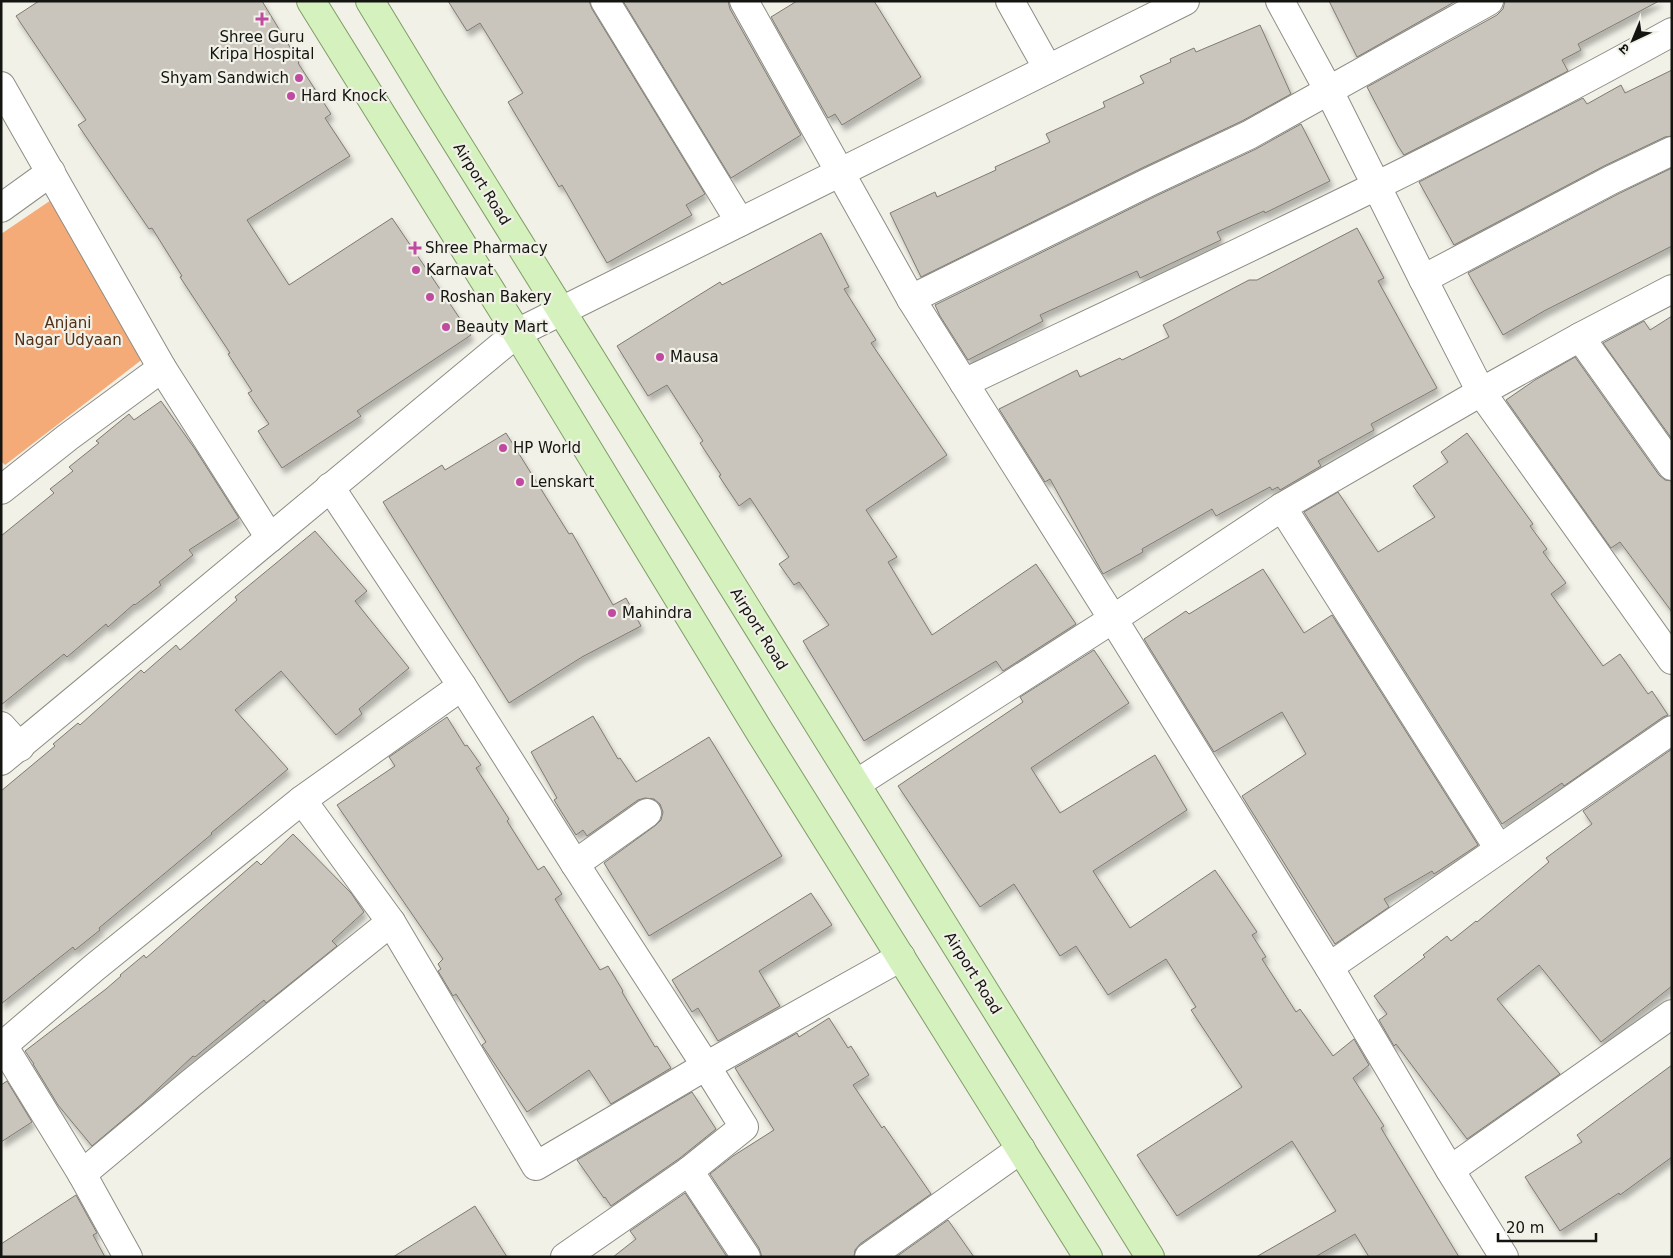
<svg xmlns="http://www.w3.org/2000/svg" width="1673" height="1258" viewBox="0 0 1673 1258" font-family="'DejaVu Sans','Noto Sans Devanagari',sans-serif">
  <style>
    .green { fill: #f5ab77 }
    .building { fill: #c9c4bc; stroke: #7e7a72; filter: url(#shadow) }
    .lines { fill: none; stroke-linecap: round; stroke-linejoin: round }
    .minor-casing { stroke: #8d8d85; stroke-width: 30 }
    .major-casing { stroke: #7f9d66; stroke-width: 30 }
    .minor { stroke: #fff; stroke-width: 28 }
    .major { stroke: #d5f1be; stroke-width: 28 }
    .poi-dot { fill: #c04aa2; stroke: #f1f1e8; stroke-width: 2 }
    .labels { text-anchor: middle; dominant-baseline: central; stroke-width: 4.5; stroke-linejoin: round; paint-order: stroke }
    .poi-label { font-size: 15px; fill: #141411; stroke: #f1f1e8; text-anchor: start }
    .street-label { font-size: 15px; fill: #141411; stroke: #f1f1e8 }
    .park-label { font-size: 15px; fill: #543118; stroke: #f1f1e8 }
  </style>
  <defs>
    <filter id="shadow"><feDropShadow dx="3" dy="5.5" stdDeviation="2.5" flood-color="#0004"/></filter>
  </defs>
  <rect width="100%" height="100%" fill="#f1f1e8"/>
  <path class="green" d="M60,194L157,348L5,465L1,461V234Z"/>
  <g class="building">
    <path d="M39,1H262L299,62L298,63L331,114L325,118L350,156L247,220L289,285L392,218L471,335L357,411L361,416L282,468L258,431L269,424L248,393L252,391L228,354L230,353L180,277L182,276L152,228L149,229L78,125L86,120L16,16Z"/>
    <path d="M448,1H589L592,9L705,194L686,205L692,215L607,263L562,185L559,187L508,102L523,93L480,23L467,31Z"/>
    <path d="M623,1H728L730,9L801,135L731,178Z"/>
    <path d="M797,1H874L921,77L842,125L835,114L828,118L771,17Z"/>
    <path d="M1329,1H1456L1357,57Z"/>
    <path d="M1505,1H1659L1578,44L1581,50L1562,60L1568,71L1404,155L1398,146L1367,87L1497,15L1503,9Z"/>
    <path d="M1260,25L1291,94L1242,121L1142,168L921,277L890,213L935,192L937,197L996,170L995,167L1050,142L1046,134L1105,107L1103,102L1144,83L1140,76L1171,62L1170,59L1194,48L1196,52Z"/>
    <path d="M1672,70V136L1665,137L1604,166L1454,245L1419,182L1583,98L1587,104L1621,85L1625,93Z"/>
    <path d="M1301,124L1330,181L1265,213L1264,211L1217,232L1221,240L1140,278L1137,271L1040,315L1043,321L968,360L940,316L935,305L1156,196L1256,149Z"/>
    <path d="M1672,168V246L1544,311L1503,335L1468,273L1618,194Z"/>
    <path d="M1357,228L1384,278L1378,281L1437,388L1371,424L1374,430L1318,461L1321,466L1280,490L1278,487L1272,490L1270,487L1216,516L1212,509L1142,549L1143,552L1103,574L1050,479L1045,482L999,409L1077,370L1080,377L1120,358L1122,360L1169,337L1163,325L1249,280H1257Z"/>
    <path d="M821,233L849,287L844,289L876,340L871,343L947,455L866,510L897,557L888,562L932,635L1036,564L1076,624L1003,671L996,661L864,741L803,641L829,625L799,582L794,585L779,564L789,557L750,498L739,506L719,476L721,475L700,443L703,441L667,385L648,396L617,346L720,282L722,285Z"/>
    <path d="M1672,316V439L1603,343L1644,321L1650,330Z"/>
    <path d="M1575,357L1659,475L1665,480L1672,481V612L1620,542L1611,548L1506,400L1535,380Z"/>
    <path d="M161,401L195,449L239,518L189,550L193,555L159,582L161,585L135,605L134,604L108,627L106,624L67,657L64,654L1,705V536L54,493L50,489L73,471L69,467L99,443L96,441L129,414L134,420Z"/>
    <path d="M506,433L569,534L572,533L613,605L626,598L641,626L582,657L509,703L383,502L442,465L445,470Z"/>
    <path d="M1467,433L1533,524L1530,526L1547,549L1543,552L1566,583L1551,594L1603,666L1620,654L1648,694L1652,691L1668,715L1663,717L1564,786L1562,783L1502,824L1304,512L1338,492L1378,552L1435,517L1413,486L1448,462L1441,452Z"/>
    <path d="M315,531L367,591L355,601L409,668L359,709L362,714L336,735L281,671L235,710L288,769L211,833L212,834L99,928L100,930L75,950L73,947L1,1004V791L55,746L53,744L78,723L80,725L141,670L144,673L176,645L180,650L237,600L235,597Z"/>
    <path d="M1263,569L1304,633L1332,615L1478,845L1434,874L1432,871L1384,899L1389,907L1335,944L1242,796L1306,754L1282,712L1214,752L1144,639L1186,611L1189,614Z"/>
    <path d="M1094,650L1129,703L1031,768L1060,813L1155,755L1187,810L1093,871L1130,928L1215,870L1257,932L1252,935L1266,957L1262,959L1296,1012L1300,1009L1333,1056L1354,1039L1369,1065L1353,1078L1384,1126L1381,1128L1459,1257H1369L1355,1234L1315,1257H1256L1336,1211L1292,1141L1177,1216L1137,1155L1242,1087L1191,1010L1196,1007L1166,959L1108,995L1076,946L1060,956L1014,884L980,907L898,786L1023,702L1020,697Z"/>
    <path d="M593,716L618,759L620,758L636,782L709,737L782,856L649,936L604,863L656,825L661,820L663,812L660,804L654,799L645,798L638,800L587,836L583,830L576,835L554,800L557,798L531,752Z"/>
    <path d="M447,717L465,746L467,745L481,765L476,768L509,819L507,821L538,870L544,866L562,894L555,899L600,970L608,966L623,991L622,992L655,1047L657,1046L671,1068L611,1104L589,1070L527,1112L482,1045L486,1042L456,994L453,996L438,971L441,969L438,964L443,959L337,805L395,766L389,757Z"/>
    <path d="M1672,749V986L1601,1042L1539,965L1497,999L1560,1074L1467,1139L1396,1044L1394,1046L1379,1020L1387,1014L1374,996L1425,957L1423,955L1447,936L1451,941L1476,921L1477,922L1549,862L1546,858L1592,824L1583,811Z"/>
    <path d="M293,834L351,893L364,912L332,941L337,946L266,1003L264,1000L195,1057L193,1056L143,1103L92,1146L58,1105L33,1064H34L25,1051L106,989L121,976L120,975L144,955L146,958L257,861L261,865Z"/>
    <path d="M811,893L832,925L759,971L780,1006L718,1041L698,1008L692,1012L672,980Z"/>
    <path d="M829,1018L848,1048L851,1046L869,1075L853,1085L882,1128L884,1126L931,1194L860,1244L855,1250L854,1257H762L759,1248L710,1174L733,1156L774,1130L735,1068L797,1033L799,1037Z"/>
    <path d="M1672,1065V1157L1620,1195L1619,1193L1560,1231L1525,1177L1582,1142L1577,1135Z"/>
    <path d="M7,1081L32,1122L1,1142V1085Z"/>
    <path d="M692,1092L716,1129L680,1158L611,1206L605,1197L604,1198L577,1160Z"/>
    <path d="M685,1193L727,1257H613L636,1239L630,1231Z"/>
    <path d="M76,1195L97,1233L93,1235L105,1257H1V1244Z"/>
    <path d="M475,1206L507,1257H393Z"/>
    <path d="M948,1220L974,1257H896Z"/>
  </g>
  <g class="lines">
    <defs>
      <g id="minor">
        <path d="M605,1L740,222"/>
        <path d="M744,1L911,299L1113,619L1329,967L1450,1170L1504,1257"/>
        <path d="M1010,1L1048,69"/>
        <path d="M1280,1L1329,91L1423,279L1481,392L1672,660"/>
        <path d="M1,86L162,368L270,538"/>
        <path d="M1,208L51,172"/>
        <path d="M1423,279L1611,180L1672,151"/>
        <path d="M911,299L1149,182L1249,135L1489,1"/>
        <path d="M1580,337L1672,466"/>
        <path d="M964,383C1202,270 1441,160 1672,32"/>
        <path d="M330,487L462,686L575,864L706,1066L744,1127L689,1171L565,1257"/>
        <path d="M1,490L68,437L162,368"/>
        <path d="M1282,507L1499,849"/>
        <path d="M1,726L20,747"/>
        <path d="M1,761L517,333L1185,1"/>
        <path d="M856,784L1113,619L1282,507L1481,392L1580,337L1672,289"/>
        <path d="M302,800L391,922L536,1166L706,1066L901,957"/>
        <path d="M575,864L647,813"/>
        <path d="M1329,967L1672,730"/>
        <path d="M1,1042L82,1174L128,1257"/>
        <path d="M1,1047L95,967L302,800L462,686"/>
        <path d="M1450,1170L1672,1014"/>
        <path d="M689,1171L746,1257"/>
        <path d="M82,1174L191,1083L391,922"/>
        <path d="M869,1257L1021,1149"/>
      </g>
      <g id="major">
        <path d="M311,1L517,333L758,729L1088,1257"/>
        <path d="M370,1L432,103L1150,1257"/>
      </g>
    </defs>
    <use href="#minor" class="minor-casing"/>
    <use href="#major" class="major-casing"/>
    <use href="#minor" class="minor"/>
    <use href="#major" class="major"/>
  </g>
  <g class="poi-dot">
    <path d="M259.5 11.5h5v5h5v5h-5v5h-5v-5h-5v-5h5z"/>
    <circle cx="299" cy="78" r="5"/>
    <circle cx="291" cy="96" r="5"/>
    <path d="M412.5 240.5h5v5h5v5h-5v5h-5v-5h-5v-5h5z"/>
    <circle cx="416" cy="270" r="5"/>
    <circle cx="430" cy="297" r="5"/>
    <circle cx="446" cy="327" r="5"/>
    <circle cx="660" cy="357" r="5"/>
    <circle cx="503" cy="448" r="5"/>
    <circle cx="520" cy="482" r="5"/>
    <circle cx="612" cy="613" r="5"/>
  </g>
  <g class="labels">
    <g class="poi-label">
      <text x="262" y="37" text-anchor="middle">Shree Guru<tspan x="262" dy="17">Kripa Hospital</tspan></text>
      <text x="289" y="78" text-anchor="end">Shyam Sandwich</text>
      <text x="301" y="96">Hard Knock</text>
      <text x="425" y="248">Shree Pharmacy</text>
      <text x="426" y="270">Karnavat</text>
      <text x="440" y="297">Roshan Bakery</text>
      <text x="456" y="327">Beauty Mart</text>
      <text x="670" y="357">Mausa</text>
      <text x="513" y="448">HP World</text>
      <text x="530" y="482">Lenskart</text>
      <text x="622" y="613">Mahindra</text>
    </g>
    <g class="street-label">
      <text transform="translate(482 184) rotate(58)">Airport Road</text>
      <text transform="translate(759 629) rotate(58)">Airport Road</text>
      <text transform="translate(973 973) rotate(58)">Airport Road</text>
    </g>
    <g class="park-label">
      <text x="68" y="323">Anjani<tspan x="68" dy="17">Nagar Udyaan</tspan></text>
    </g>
  </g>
  <rect width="1673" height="1258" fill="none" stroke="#141411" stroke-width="5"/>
  <g transform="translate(1633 40) rotate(224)" stroke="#f1f1e8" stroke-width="4" paint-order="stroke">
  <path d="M0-4L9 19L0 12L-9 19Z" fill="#141411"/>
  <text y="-8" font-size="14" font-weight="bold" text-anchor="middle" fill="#141411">उ</text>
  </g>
  <path d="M1498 1233v8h98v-8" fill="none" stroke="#141411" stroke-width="2.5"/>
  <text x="1506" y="1233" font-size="15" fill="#141411" stroke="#f1f1e8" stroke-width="4" paint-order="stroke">20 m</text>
</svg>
